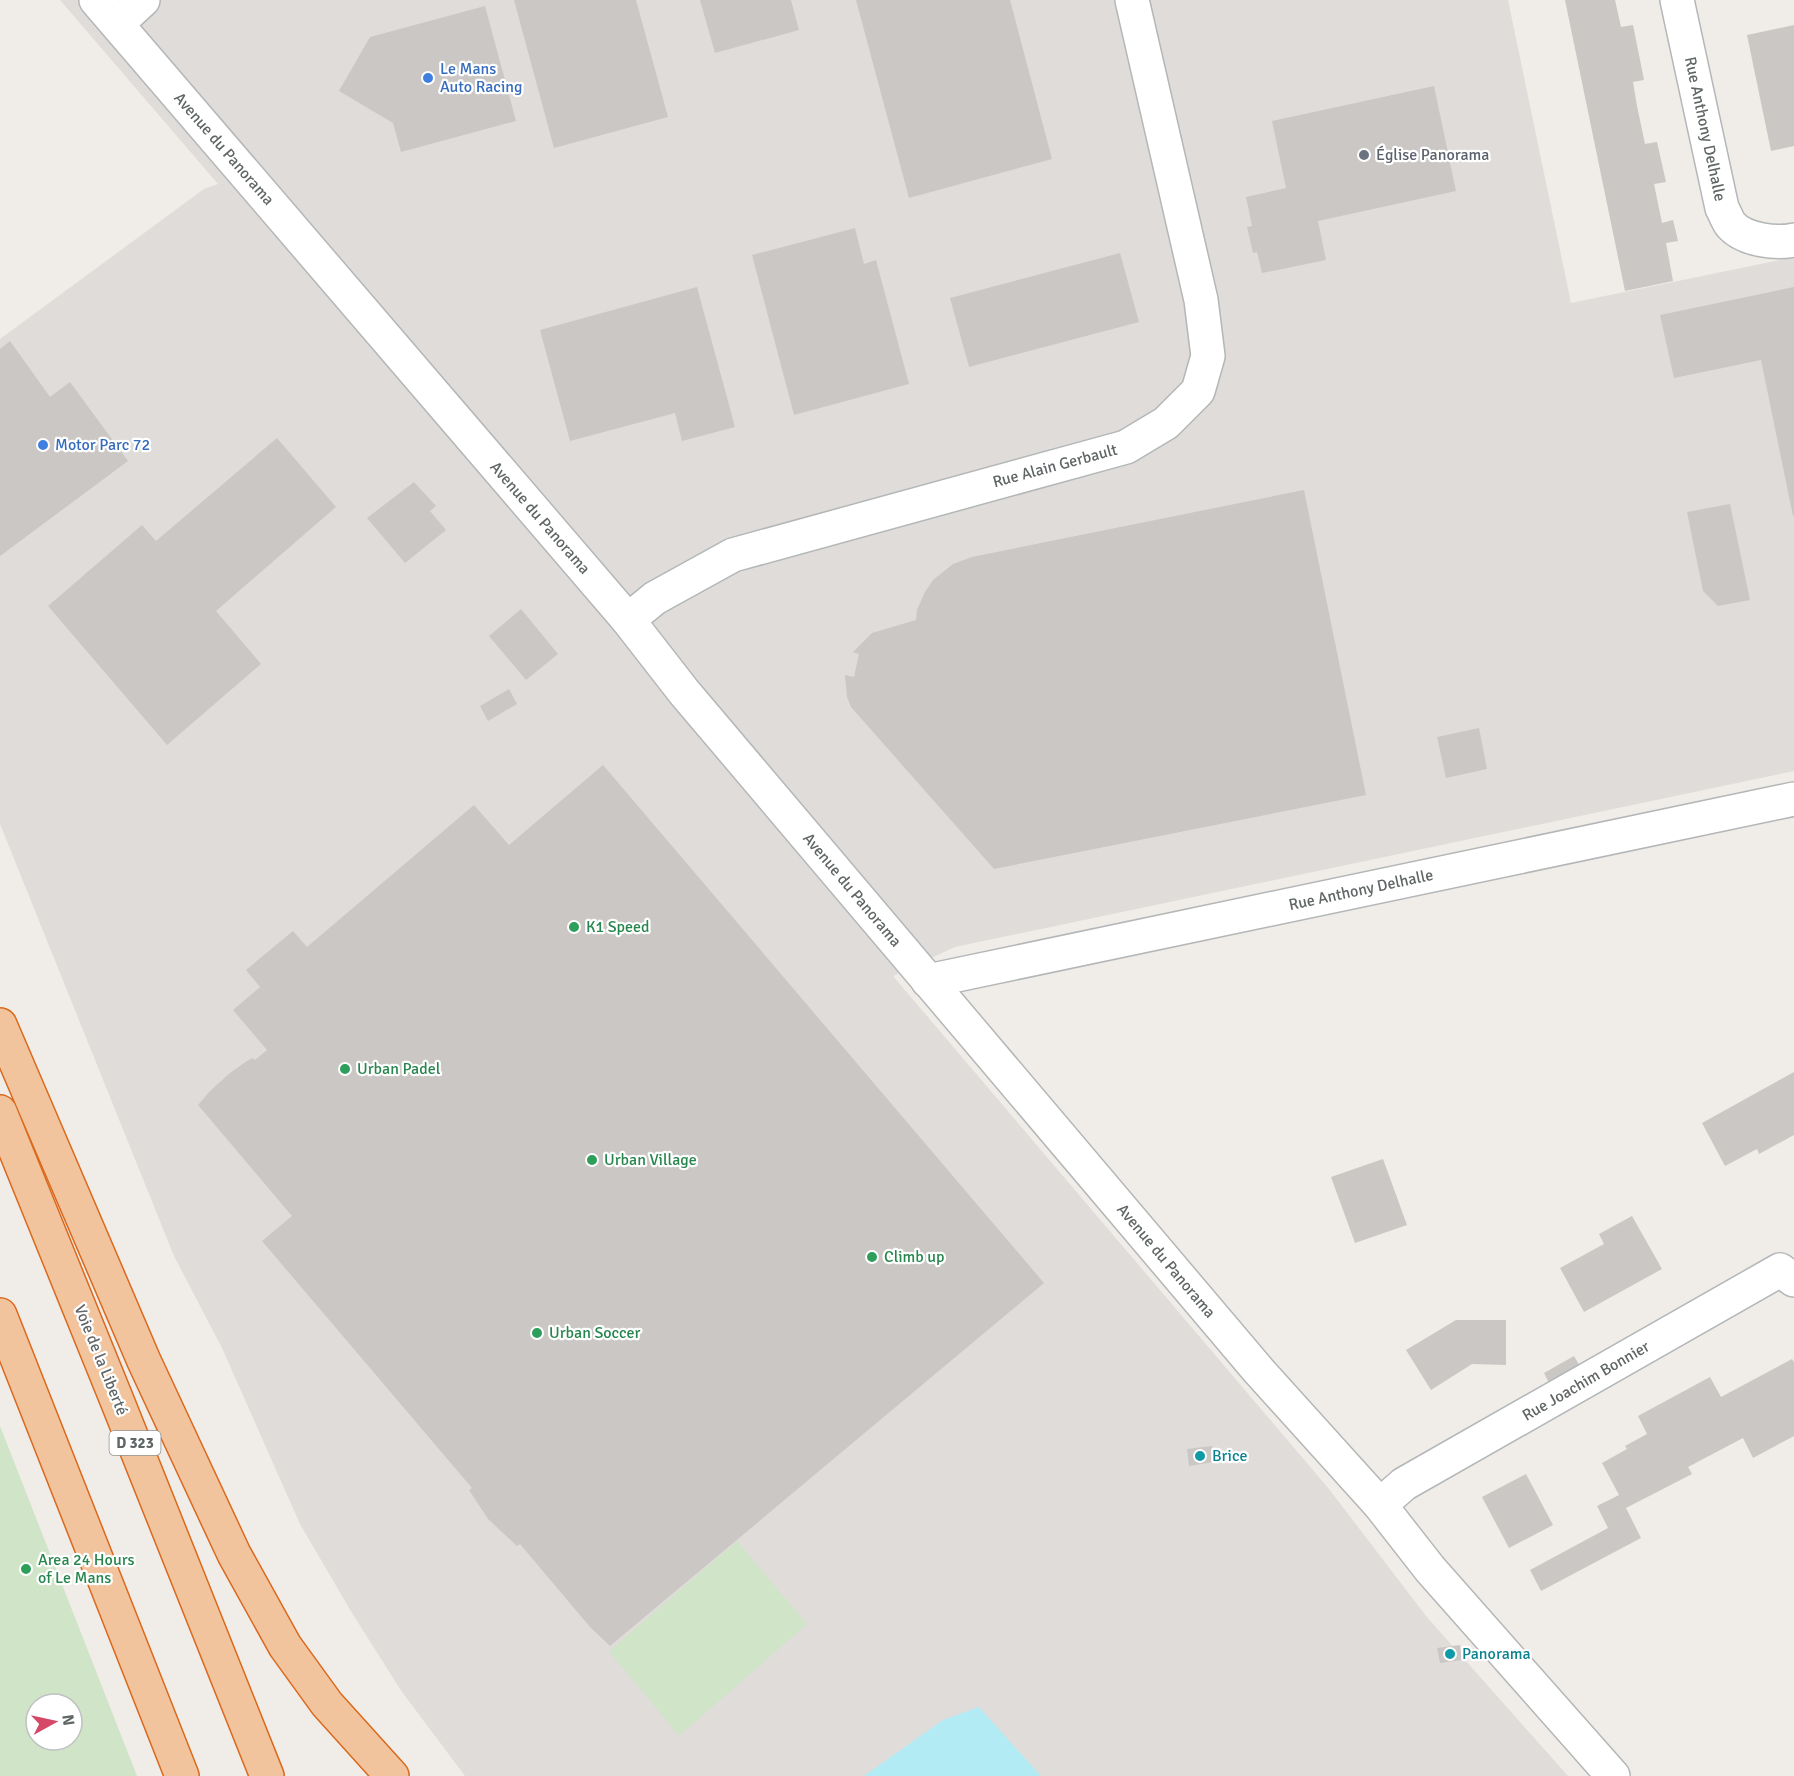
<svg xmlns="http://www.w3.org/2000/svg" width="1794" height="1776" viewBox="0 0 1794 1776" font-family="Signika,sans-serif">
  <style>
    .industrial { fill: #dfdcda }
    .green { fill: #d0e4c8; fill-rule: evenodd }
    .water { fill: #b3ebf5 }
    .building { fill: #cbc7c4 }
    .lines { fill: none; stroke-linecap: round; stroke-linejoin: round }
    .minor-casing { stroke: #b3b7b8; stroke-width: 36 }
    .highway-casing { stroke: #db691d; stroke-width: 36 }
    .minor { stroke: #fff; stroke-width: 33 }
    .highway { stroke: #f1c49e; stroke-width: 33 }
    .shop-dot { fill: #3f7fe0; stroke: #fff; stroke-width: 2 }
    .worship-dot { fill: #6b7280; stroke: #fff; stroke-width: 2 }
    .leisure-dot { fill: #2e9e5b; stroke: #fff; stroke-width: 2 }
    .culture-dot { fill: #0f9aa8; stroke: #fff; stroke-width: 2 }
    .labels { text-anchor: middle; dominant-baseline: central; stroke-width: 4.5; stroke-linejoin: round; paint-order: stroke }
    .shield { fill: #fff; stroke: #909394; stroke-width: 1.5 }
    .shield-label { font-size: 15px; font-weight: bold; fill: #606566 }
    .shop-label { font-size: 16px; fill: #366cbe; stroke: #fff; text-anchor: start }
    .street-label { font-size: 16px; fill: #606566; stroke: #fff }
    .worship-label { font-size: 16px; fill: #5b616d; stroke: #fff; text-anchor: start }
    .leisure-label { font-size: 16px; fill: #27864d; stroke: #fff; text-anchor: start }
    .culture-label { font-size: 16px; fill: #0d838f; stroke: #fff; text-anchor: start }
  </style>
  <rect width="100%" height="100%" fill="#f0ece8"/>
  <path class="industrial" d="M60,0H1508L1571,303L1794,257V771L955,947L893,976L1329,1489L1426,1616L1568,1776H465L402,1692L352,1613L300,1524L222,1348L174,1256L0,824V339L204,189L218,184Z"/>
  <g class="green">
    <path d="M0,1426L137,1776H0ZM36,1704H72V1740H36Z"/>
    <path d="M737,1541L807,1624L679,1736L609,1651Z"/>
  </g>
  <path class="water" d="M979,1707L1041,1776H864L943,1720Z"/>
  <g class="building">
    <path d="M514,0H636L668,117L554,148Z"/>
    <path d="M700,0H791L799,30L715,53Z"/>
    <path d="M856,0H1010L1052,159L909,198Z"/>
    <path d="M1565,0H1615L1621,27L1633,25L1644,80L1633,82L1637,106L1645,144L1657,142L1666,182L1654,184L1662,223L1673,220L1678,241L1666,243L1673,281L1625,291Z"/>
    <path d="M485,6L516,121L401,152L393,123L339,91L370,37Z"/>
    <path d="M1794,25V146L1771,151L1747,35Z"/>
    <path d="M1434,86L1456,191L1318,221L1326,260L1262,273L1257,252L1253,253L1247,227L1252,226L1246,197L1286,188L1272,121Z"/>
    <path d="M855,228L864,264L876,260L909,384L794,415L752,255Z"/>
    <path d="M1120,253L1139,322L969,367L950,298Z"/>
    <path d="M697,287L735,427L682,441L675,413L570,441L540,330Z"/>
    <path d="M1794,287V516H1793L1761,360L1674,378L1660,315Z"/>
    <path d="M10,341L50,397L70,382L128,461L0,556V349Z"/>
    <path d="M277,438L336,507L216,611L261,664L167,745L48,606L142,525L156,541Z"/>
    <path d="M414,482L436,506L430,511L446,530L405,563L367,518Z"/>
    <path d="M1304,490L1366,795L994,869L851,707L847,697L845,675L854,677L859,654L853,652L872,633L916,620L917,610L925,592L933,580L953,564L972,557Z"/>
    <path d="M1730,504L1750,600L1718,606L1703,591L1687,512Z"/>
    <path d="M521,609L558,654L526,680L489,636Z"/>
    <path d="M509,689L517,704L488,721L480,706Z"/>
    <path d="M1479,728L1487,769L1446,778L1437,737Z"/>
    <path d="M603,765L1044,1283L610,1646L590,1627L520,1544L517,1546L488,1519L469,1490L472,1488L262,1241L292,1216L198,1105L210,1091L230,1073L247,1061L253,1058L255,1060L267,1050L233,1010L260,987L246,970L293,931L307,947L474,805L509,845Z"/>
    <path d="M1794,1072V1135L1759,1154L1757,1149L1725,1166L1702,1123Z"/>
    <path d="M1383,1159L1407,1225L1355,1243L1331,1177Z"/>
    <path d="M1632,1216L1662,1269L1584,1312L1560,1268L1604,1244L1599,1234Z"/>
    <path d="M1456,1320H1506V1365L1472,1364L1431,1390L1406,1350Z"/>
    <path d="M1574,1356L1581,1368L1550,1385L1544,1373Z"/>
    <path d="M1792,1359L1794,1362V1436L1753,1458L1743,1438L1688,1467L1692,1474L1626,1508L1641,1538L1541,1591L1530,1570L1608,1528L1597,1506L1619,1495L1602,1463L1627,1449L1625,1446L1647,1434L1638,1416L1710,1377L1721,1397Z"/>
    <path d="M1212,1446L1214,1462L1189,1466L1187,1449Z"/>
    <path d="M1526,1474L1553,1525L1509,1548L1482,1497Z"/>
    <path d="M1460,1645L1462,1660L1440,1663L1437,1648Z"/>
  </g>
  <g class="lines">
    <defs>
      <g id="minor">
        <path d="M96,0L628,620L684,692L1259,1371L1380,1505L1430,1569L1613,1776"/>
        <path d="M1677,0L1722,208C1725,213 1727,220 1731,225C1744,240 1776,244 1794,240"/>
        <path d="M117,24L143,0"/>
        <path d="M628,620L655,598L733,555L1126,447L1166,423L1198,391L1208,356L1201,300L1132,0"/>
        <path d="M928,981L1794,799"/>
        <path d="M1380,1505L1404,1484L1780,1270L1794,1280"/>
      </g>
      <g id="highway">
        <path d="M0,1025L144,1361L234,1554L285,1646L327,1704L392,1776"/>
        <path d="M0,1112L118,1403L267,1776"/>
        <path d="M0,1315L182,1776"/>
      </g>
    </defs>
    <use href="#minor" class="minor-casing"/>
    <use href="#highway" class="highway-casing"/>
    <use href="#minor" class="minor"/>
    <use href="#highway" class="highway"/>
  </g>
  <g class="shop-dot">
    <circle cx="428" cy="78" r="6"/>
    <circle cx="43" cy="445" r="6"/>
  </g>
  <circle class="worship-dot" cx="1364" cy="155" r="6"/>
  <g class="leisure-dot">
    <circle cx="574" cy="927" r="6"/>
    <circle cx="345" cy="1069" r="6"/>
    <circle cx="592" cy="1160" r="6"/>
    <circle cx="872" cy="1257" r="6"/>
    <circle cx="537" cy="1333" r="6"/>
    <circle cx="26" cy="1569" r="6"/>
  </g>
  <g class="culture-dot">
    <circle cx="1200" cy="1456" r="6"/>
    <circle cx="1450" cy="1654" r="6"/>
  </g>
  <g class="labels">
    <rect class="shield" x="109.5" y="1431" width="51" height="24" rx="4.5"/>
    <g class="shield-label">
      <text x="135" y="1443">D 323</text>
    </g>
    <g class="shop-label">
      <text x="440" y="69">Le Mans<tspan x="440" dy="18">Auto Racing</tspan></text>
      <text x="55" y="445">Motor Parc 72</text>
    </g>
    <g class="street-label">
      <text transform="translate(1705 129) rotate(78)">Rue Anthony Delhalle</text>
      <text transform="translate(224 149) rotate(49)">Avenue du Panorama</text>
      <text transform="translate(1055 466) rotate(-15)">Rue Alain Gerbault</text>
      <text transform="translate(540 518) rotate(49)">Avenue du Panorama</text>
      <text transform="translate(852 890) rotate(50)">Avenue du Panorama</text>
      <text transform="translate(1361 890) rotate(-12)">Rue Anthony Delhalle</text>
      <text transform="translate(1166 1261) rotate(50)">Avenue du Panorama</text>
      <text transform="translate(101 1360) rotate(68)">Voie de la Liberté</text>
      <text transform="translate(1586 1381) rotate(-30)">Rue Joachim Bonnier</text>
    </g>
    <g class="worship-label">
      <text x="1376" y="155">Église Panorama</text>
    </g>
    <g class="leisure-label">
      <text x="586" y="927">K1 Speed</text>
      <text x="357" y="1069">Urban Padel</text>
      <text x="604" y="1160">Urban Village</text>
      <text x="884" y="1257">Climb up</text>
      <text x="549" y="1333">Urban Soccer</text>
      <text x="38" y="1560">Area 24 Hours<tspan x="38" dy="18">of Le Mans</tspan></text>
    </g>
    <g class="culture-label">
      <text x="1212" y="1456">Brice</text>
      <text x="1462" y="1654">Panorama</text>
    </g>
  </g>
  <g transform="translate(54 1722) rotate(82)"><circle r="28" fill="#ffffff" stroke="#bfc1c2" stroke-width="1.5"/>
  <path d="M0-4.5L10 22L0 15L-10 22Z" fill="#d54967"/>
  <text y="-9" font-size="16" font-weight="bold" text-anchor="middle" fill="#606566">N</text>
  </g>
</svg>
